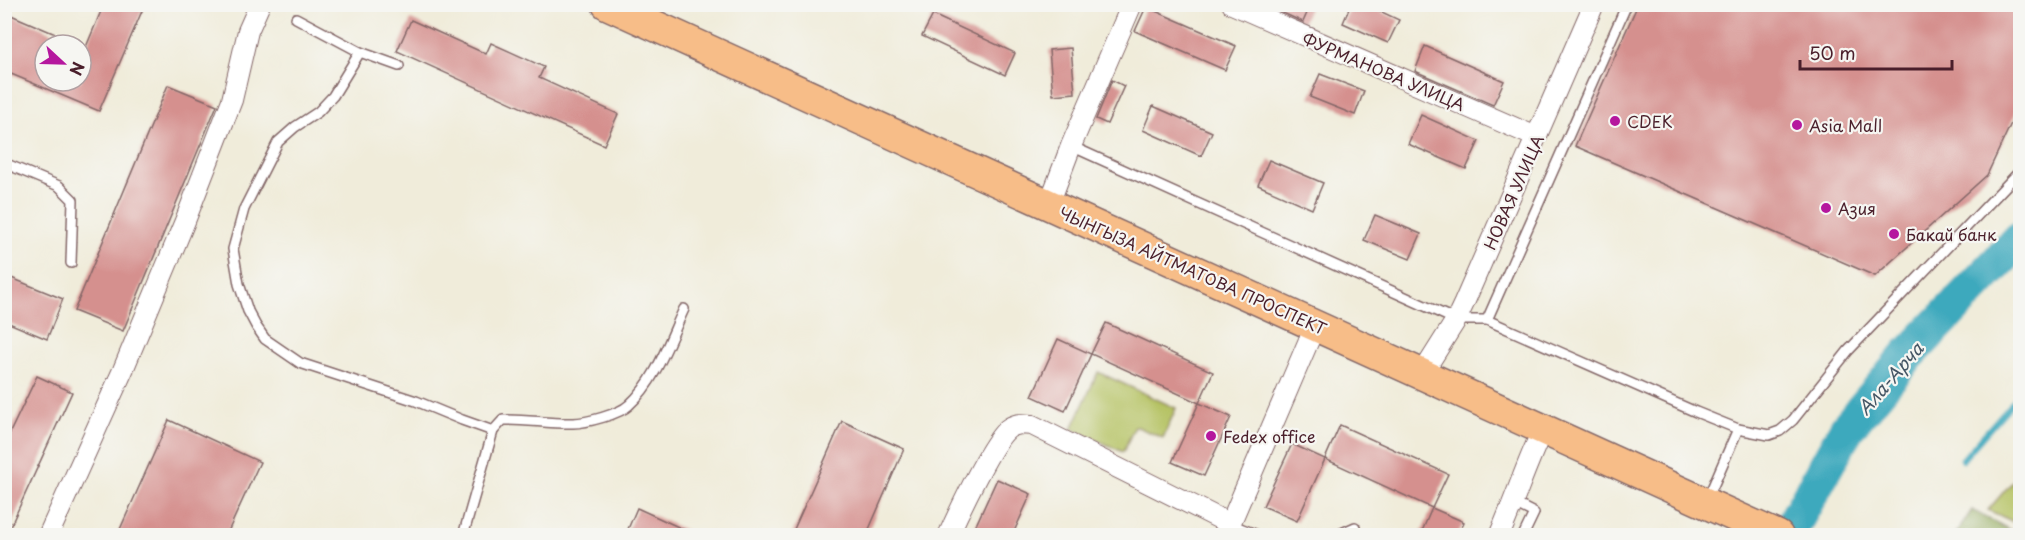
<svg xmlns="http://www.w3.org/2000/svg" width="2025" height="540" viewBox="0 0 2025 540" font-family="'Playpen Sans',sans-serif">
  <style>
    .green { fill: #b5c264; stroke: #807048; stroke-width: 1.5 }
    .forest { fill: #90a85a; stroke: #6d6442; stroke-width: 1.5 }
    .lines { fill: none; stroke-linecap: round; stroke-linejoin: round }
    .stream { stroke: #3ea9bd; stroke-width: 6 }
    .river { stroke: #3ea9bd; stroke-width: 36 }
    .building { fill: #d5908e }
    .lane-casing { stroke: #846768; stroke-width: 12 }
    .street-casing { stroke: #846768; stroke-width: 22 }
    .primary-casing { stroke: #846768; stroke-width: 33 }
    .lane { stroke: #fff; stroke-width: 9 }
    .street { stroke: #fff; stroke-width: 20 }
    .primary { stroke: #f7bd88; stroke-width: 30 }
    .poi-dot { fill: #b5179e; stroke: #f6f6f2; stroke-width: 2 }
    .labels { text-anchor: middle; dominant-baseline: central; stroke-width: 4.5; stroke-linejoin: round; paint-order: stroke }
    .street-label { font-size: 16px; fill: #4a1f2b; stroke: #f6f6f2 }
    .poi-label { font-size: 16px; fill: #4a1f2b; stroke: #f6f6f2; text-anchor: start }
    .water-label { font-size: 18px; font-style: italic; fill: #455665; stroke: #f6f6f2 }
  </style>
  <rect width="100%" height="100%" fill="#f6f6f2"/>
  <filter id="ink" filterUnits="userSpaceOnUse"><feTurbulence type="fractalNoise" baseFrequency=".0167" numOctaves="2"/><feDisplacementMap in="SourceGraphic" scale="12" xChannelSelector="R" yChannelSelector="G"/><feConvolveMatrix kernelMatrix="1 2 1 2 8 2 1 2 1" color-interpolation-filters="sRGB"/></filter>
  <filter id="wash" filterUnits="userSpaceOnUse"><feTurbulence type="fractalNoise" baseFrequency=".008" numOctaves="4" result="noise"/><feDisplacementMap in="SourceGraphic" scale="24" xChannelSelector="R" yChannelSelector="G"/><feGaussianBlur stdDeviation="1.35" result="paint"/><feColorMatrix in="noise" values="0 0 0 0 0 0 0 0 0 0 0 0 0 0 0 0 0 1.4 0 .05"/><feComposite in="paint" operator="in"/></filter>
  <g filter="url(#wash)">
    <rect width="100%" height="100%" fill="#f0ecda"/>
    <g class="green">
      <path d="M1098,372L1176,408L1163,438L1135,426L1123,452L1072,429Z"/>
      <path d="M2020,473V525L1988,510Z"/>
    </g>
    <path class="forest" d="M1972,510L2020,535H1955Z"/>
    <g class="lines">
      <path class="stream" d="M1962,460L2020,394"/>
      <path class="river" d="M1787,536L1847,428L1909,354L2020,239"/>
    </g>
    <g id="blocks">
      <g class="building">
        <path d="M104,4H145L99,111L4,71V12L81,45H45V81H81V45L86,47Z"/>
        <path d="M1263,4H1311L1303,22Z"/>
        <path d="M1351,4H1365L1399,20L1388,43L1343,23Z"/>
        <path d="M1638,4H2020V104L1987,175L1875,276L1575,146Z"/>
        <path d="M1146,7L1236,46L1225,70L1135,31Z"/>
        <path d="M933,15L1015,53L1005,75L922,36Z"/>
        <path d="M411,20L486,54L491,43L544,67L539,78L618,114L604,145L397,51Z"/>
        <path d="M1425,46L1504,81L1493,105L1415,71Z"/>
        <path d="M1071,48L1075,93L1053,95L1049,50Z"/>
        <path d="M1320,74L1364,91L1355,115L1310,97Z"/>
        <path d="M1112,80L1124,86L1107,124L1096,119Z"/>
        <path d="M168,85L217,105L123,331L74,311Z"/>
        <path d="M1153,106L1212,132L1201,156L1143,130Z"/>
        <path d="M1421,115L1479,141L1466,169L1408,144Z"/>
        <path d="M1269,160L1323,183L1312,209L1258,185Z"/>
        <path d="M1375,215L1421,234L1410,259L1364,240Z"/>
        <path d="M4,275L63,299L47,339L4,321Z"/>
        <path d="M1106,323L1213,372L1199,403L1091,354Z"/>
        <path d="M1058,339L1091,354L1065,411L1032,396Z"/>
        <path d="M37,376L72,392L6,536H4V445Z"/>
        <path d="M1199,403L1231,417L1204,476L1172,462Z"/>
        <path d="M169,420L260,462L226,536H117Z"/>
        <path d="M842,421L904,449L866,536H791Z"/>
        <path d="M1340,425L1448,474L1432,508L1325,459Z"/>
        <path d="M1292,444L1325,459L1297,521L1263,506Z"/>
        <path d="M997,479L1031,494L1012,536H971Z"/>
        <path d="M637,508L698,536H625Z"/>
        <path d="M1432,508L1464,522L1458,536H1420Z"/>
      </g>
    </g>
  </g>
  <g filter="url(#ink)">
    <use href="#blocks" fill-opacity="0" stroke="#846768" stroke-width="1.5"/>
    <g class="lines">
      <defs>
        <g id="lane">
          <path d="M296,18L360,52L399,66"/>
          <path d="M360,52L333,96L318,112L295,127L278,142L244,209L233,249L239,284L248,311L256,326L265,339L300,363L416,401L462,420L493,431"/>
          <path d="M1071,146L1456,320H1487L1696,412L1738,429L1769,435L1780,431L1793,420L1848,351L2020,171"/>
          <path d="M4,163L59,186L73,200L71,263"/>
          <path d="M1487,320L1627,4"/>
          <path d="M1707,500L1738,429"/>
          <path d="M1514,503L1534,513L1523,536"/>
          <path d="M1230,524L1260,536"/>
          <path d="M463,536L493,431L503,420C526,419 550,424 573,423C586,423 620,414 629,405C656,381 669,341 684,309"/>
          <path d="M1335,536L1355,527"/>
        </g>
        <g id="street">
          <path d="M1232,4L1536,137"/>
          <path d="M1049,204L1071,146L1132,4"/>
          <path d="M1422,374L1456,320L1464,303L1594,4"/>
          <path d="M48,536L123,370L185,221L232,100L248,31L260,4"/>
          <path d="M948,536C958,514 993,439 1009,428C1017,423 1023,424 1032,425L1230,524"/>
          <path d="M1225,536L1315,326"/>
          <path d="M1499,536C1515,500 1526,464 1543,429"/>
        </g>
        <path id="primary" d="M607,4L1778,536"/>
      </defs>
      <use href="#lane" class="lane-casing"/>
      <use href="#street" class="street-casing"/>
      <use href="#primary" class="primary-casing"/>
      <use href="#lane" class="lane"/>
      <use href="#street" class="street"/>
      <use href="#primary" class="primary"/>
    </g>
  </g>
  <g class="poi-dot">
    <circle cx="1615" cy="121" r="6"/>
    <circle cx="1797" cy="125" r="6"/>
    <circle cx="1826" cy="208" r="6"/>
    <circle cx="1894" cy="234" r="6"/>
    <circle cx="1211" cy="436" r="6"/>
  </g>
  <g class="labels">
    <g class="street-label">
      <text transform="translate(1384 71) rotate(23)">ФУРМАНОВА УЛИЦА</text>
      <text transform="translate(1513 192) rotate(-66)">НОВАЯ УЛИЦА</text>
      <text transform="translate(1193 270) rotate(24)">ЧЫНГЫЗА АЙТМАТОВА ПРОСПЕКТ</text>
    </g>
    <g class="poi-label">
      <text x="1627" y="121">CDEK</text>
      <text x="1809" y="125">Asia Mall</text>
      <text x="1838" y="208">Азия</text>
      <text x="1906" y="234">Бакай банк</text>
      <text x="1223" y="436">Fedex office</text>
    </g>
    <g class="water-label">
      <text transform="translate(1890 378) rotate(-49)">Ала-Арча</text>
    </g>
  </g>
  <rect width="2025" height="540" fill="none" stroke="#f6f6f2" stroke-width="24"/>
  <g transform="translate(63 63) rotate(112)"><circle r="28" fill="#f6f6f2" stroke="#b1a0a2" stroke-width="1.5"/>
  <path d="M0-4.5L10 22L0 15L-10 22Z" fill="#b5179e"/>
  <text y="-9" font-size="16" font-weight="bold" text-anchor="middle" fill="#4a1f2b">N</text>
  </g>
  <path d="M1800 60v9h152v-9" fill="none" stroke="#4a1f2b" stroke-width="3"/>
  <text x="1809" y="60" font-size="18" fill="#4a1f2b" stroke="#f6f6f2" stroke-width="4.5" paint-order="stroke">50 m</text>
</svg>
